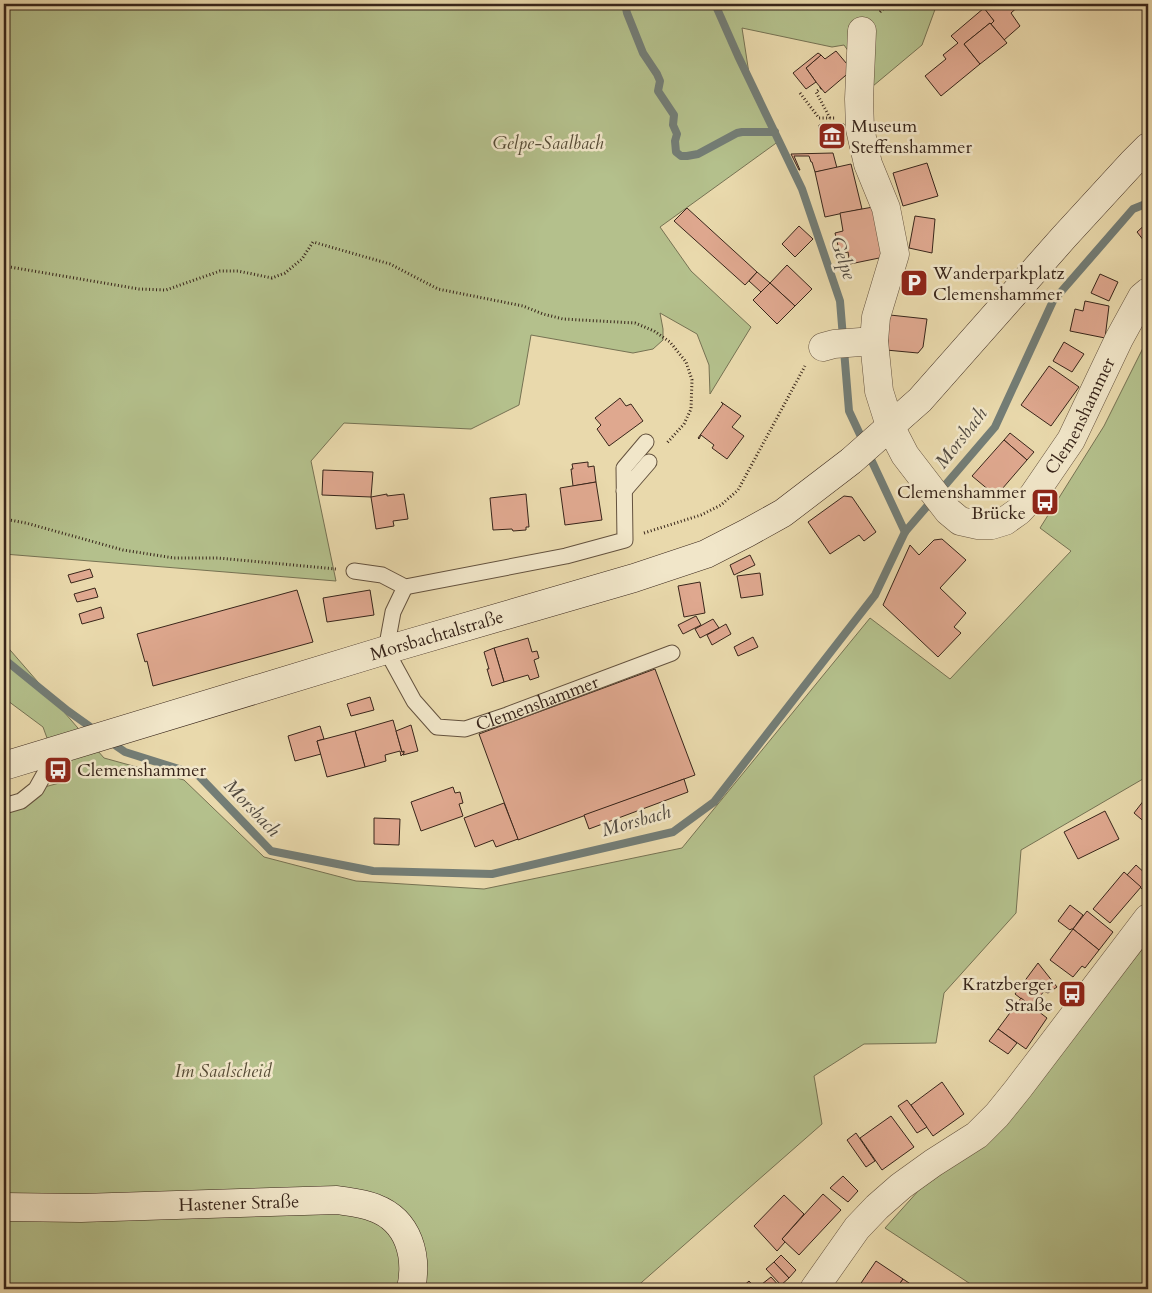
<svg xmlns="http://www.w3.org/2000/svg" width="1152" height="1293" viewBox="0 0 1152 1293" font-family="Cardo,serif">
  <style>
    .green { fill: #b4c08c; stroke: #767253 }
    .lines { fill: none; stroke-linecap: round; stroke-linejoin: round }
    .stream { stroke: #737d76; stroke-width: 8 }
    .building { fill: #dfa88f; stroke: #38251a }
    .lane-casing { stroke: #64523e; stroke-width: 17 }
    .street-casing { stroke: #64523e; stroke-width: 29 }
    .secondary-casing { stroke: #38251a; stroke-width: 29 }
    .path { stroke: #38251a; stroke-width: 3; stroke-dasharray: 1 2.5; stroke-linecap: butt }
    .lane { stroke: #f1e6c9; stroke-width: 15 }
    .street { stroke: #f1e6c9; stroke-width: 28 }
    .secondary { stroke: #f1e6c9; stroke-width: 28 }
    .labels { text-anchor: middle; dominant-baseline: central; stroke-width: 5; stroke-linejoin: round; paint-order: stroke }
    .poi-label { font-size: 18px; fill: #38251a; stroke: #f1e6c9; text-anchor: start }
    .park-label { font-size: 18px; font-style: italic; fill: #574c36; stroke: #f1e6c9 }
    .street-label { font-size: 18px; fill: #38251a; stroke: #f1e6c9 }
    .water-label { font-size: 19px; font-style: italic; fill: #514a40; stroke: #f1e6c9 }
  </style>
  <rect width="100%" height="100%" fill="#e9d9ac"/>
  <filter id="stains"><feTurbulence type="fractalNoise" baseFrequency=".004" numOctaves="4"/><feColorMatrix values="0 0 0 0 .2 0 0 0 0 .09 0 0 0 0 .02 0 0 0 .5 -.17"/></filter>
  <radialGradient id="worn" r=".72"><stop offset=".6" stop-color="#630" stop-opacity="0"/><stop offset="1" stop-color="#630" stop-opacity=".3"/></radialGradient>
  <g class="green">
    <path d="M4,4H937L922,45L873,86L844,45L832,47L742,28L750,80L779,141L660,227L691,271L751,327L710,394L709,365L697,334L660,313L663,329V340L653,349L633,353L531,335L519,405L471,429L344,423L311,461L336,581L4,554Z"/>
    <path d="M1148,338V776L1021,850L1016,913L944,993L936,1043L864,1044L814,1076L822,1124L634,1289H4V798L63,782L43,727L4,698V643L104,758L184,780L264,857L356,881L484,889L682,848L870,618L950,679L1071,551L1040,528L1104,426Z"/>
    <path d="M1148,942V1289H970L972,1285L885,1228L919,1190L988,1141Z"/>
  </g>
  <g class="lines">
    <g class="stream">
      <path d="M625,4L627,13L643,53L657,74L660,81L658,91L674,115L673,125L677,134L675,141L676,152L681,156H687L698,154L737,133L742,132H775"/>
      <path d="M715,4L738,56L802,189L840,301L849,411L864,443"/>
      <path d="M868,453L905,532"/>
      <path d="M4,659L68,711L96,731"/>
      <path d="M109,741L125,752L198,775L271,851L373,871L492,874L673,832L714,802L875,595L905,532L995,427L1053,301L1133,209L1148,203"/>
    </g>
  </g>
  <g class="building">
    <path d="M980,4H1021L1011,13L1020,26L1004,40L991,24L994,21Z"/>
    <path d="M984,8L994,21L991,24L990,23L964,44L980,64L941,96L925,76L946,59L943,55L958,43L951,36Z"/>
    <path d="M990,23L1007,43L980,64L964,44Z"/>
    <path d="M836,51L852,70L825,93L816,82L806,68L821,55L825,59Z"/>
    <path d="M818,53L821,55L806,68L816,82L806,89L793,73Z"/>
    <path d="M844,124L845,142L821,143L819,125Z"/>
    <path d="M833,153L837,168L815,172L812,162H811L809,156H794L800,170H799L791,154Z"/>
    <path d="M927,163L938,196L903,206L893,173Z"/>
    <path d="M851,164L862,209L825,217L815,172Z"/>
    <path d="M873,207L884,257L850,264L848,252L840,254L835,233L843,231L840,213Z"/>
    <path d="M687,208L757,272L745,285L674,221Z"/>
    <path d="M915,216L935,219L932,253L909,248Z"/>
    <path d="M1148,222V246L1137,232Z"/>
    <path d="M799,226L813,239L795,257L782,244Z"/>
    <path d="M787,265L812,289L795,306L770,283Z"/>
    <path d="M757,272L770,283L761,292L749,281Z"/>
    <path d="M1100,274L1118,282L1109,301L1091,293Z"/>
    <path d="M770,283L795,306L777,324L753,300Z"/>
    <path d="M1085,301L1109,306L1105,338L1070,331L1075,309L1083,311Z"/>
    <path d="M890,315L927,319L923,347L918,353L886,350Z"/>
    <path d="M1064,342L1084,354L1072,372L1053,361Z"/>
    <path d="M1049,366L1079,387L1051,426L1021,405Z"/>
    <path d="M620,398L626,406L631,404L643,421L609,446L597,429L601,425L595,418Z"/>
    <path d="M721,402L741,416L732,427L744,436L727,459L712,448L714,445L701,435L699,439L698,438L723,404Z"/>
    <path d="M1010,433L1034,452L1027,460L1004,440Z"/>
    <path d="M1004,440L1027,460L996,496L972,476Z"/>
    <path d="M588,462V467L594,466L596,482L573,486L571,469H573L572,464Z"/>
    <path d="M323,470L373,472L371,497L322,495Z"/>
    <path d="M596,482L602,520L565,525L560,488Z"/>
    <path d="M387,494V496L404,494L408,519L393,521L394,526L376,529L371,497Z"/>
    <path d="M526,494L529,527H526V530L513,531L512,529L493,530L490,498Z"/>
    <path d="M844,496L852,497L876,532L864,541L859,535L830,554L808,522Z"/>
    <path d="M942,539L966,560L940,588L966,613L954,627L961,633L938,657L883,605L910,545L919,555L934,540Z"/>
    <path d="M750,555L755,565L734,575L730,565Z"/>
    <path d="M90,569L93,577L71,583L68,575Z"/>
    <path d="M760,573L763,595L741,598L737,576Z"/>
    <path d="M700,582L705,613L684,617L678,586Z"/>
    <path d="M95,588L98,597L77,602L74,594Z"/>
    <path d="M297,590L313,642L153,686L147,661L145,662L137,634Z"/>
    <path d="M370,590L374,615L327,622L323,598Z"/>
    <path d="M101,607L104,618L82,624L79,614Z"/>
    <path d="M696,616L701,625L683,634L678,625Z"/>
    <path d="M713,619L719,628L700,638L695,629Z"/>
    <path d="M726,624L731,634L712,645L707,635Z"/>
    <path d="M753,637L758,647L738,656L734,647Z"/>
    <path d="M528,638L532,652L537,651L539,658L534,660L539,677L530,680L528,675L504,682L494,648Z"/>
    <path d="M494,648L504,682L492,686L487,669H489L484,652Z"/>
    <path d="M655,669L695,775L518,840L479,734Z"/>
    <path d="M370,697L374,710L351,716L347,704Z"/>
    <path d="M393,720L402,752L404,751V753L401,756L400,751L385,755L386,761L365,767L355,731Z"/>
    <path d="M411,725L418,751L403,755L404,753V751L402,752L396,731Z"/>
    <path d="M320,726L324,739L317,741L321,754L295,761L288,736Z"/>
    <path d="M355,731L365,767L327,777L317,741Z"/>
    <path d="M684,779L688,792L589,829L584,815Z"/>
    <path d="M453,787L455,793L460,792L463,803L459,804L463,816L421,831L411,802Z"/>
    <path d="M1148,795V825L1134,813Z"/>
    <path d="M504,803L518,839L496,847L493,840L475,847L464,818Z"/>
    <path d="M1105,811L1119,839L1078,859L1064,832Z"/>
    <path d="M374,818L400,819L399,845L374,844Z"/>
    <path d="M1148,848V861L1142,855Z"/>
    <path d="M1136,865L1148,876V884L1143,890L1127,875Z"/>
    <path d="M1124,872L1141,887L1110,923L1093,909Z"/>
    <path d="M1070,905L1083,915L1073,929H1071L1070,930L1058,921Z"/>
    <path d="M1087,911L1113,932L1099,950L1073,929Z"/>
    <path d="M1073,929L1099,950L1085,968L1082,966L1073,977L1050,960Z"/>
    <path d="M1038,963L1057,987L1048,993L1044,991L1032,1007L1015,994Z"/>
    <path d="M1021,998L1047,1018L1026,1049L998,1029Z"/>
    <path d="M998,1029L1017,1043L1008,1054L989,1041Z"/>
    <path d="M942,1082L964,1114L933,1136L911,1105Z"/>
    <path d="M907,1100L927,1127L917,1133L898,1106Z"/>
    <path d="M891,1116L914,1147L882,1170L860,1138Z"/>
    <path d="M856,1133L875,1161L866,1167L847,1140Z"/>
    <path d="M843,1176L858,1191L848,1202L830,1188Z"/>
    <path d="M823,1194L841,1210L799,1255L782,1239Z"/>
    <path d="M784,1195L804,1214L782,1239L785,1242L777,1251L754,1226Z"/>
    <path d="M781,1255L796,1270L789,1278L774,1262Z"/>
    <path d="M876,1261L903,1279L896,1289H857Z"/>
    <path d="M774,1262L789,1278L781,1285L766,1269Z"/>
    <path d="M771,1277L782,1289H763L765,1287L762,1284Z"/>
    <path d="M903,1279L912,1285L909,1289H896Z"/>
    <path d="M749,1281L756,1289H740Z"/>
  </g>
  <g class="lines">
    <defs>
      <g id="lane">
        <path d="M624,491L649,462"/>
        <path d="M354,571L382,575L405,587L566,556L625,540L624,468L646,442"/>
        <path id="s1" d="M405,587L393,612L386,650L414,701L437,727L465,729L507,715L672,653"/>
        <path d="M4,806L21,801L36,789L45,773L48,753"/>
      </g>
      <g id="street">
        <path id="s2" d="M862,31L859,99L860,129L868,164L886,208L895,254L876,317L874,341L879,391L890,426L905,455L948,511L960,521L978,525H992L1005,521L1019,511L1032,497L1071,440L1119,339L1142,297L1148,292"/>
        <path d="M823,347L834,344L874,341"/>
        <path d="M814,1289L857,1228L877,1207L901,1186L933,1163L977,1135L997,1115L1018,1089L1148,918"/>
      </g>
      <g id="secondary">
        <path id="s3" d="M4,766L386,650L634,578L706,554L747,533L783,513L851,461L920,400L1064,237L1132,163L1148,147"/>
        <path id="s4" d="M4,1207L81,1208L337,1200C350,1202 363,1203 375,1208C409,1221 418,1256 411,1289"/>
      </g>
    </defs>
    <use href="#lane" class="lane-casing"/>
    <use href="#street" class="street-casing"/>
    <use href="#secondary" class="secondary-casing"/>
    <g class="path">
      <path d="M880,12L888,4"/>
      <path d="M821,88L816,92L830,118"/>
      <path d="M800,93L819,118H835"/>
      <path d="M4,266L139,289L166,290L220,271H238L272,278L285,273L302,259L313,242L390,264L438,289L523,306L543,314L563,319L635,323L654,331L670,342L686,362L692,380L691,409L684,424L666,444"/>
      <path d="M4,519L26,523L123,550L174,558H218L336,569"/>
      <path d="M644,533L701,515L721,505L738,490L805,366"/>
    </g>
    <use href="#lane" class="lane"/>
    <use href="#street" class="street"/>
    <use href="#secondary" class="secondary"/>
  </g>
  <defs>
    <symbol id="museum-square" viewBox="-11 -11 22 22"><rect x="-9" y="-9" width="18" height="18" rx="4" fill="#8f2418" stroke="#f1e6c9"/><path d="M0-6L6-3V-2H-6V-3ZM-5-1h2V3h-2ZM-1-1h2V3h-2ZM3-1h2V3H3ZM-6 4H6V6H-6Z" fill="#fff"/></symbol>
    <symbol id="parking-square" viewBox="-11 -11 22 22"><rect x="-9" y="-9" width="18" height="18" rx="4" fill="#8f2418" stroke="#f1e6c9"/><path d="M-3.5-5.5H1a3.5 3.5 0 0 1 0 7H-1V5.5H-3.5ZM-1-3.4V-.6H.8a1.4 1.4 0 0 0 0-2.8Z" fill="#fff"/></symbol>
    <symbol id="bus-square" viewBox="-11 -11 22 22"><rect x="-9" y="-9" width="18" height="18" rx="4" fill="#8f2418" stroke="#f1e6c9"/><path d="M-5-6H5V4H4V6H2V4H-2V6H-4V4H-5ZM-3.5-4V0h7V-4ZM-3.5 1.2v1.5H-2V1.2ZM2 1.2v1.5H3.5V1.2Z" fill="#fff"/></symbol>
  </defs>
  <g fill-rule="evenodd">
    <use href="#museum-square" x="816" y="120" width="32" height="32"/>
    <use href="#parking-square" x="898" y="267" width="32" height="32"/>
    <use href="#bus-square" x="1029" y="486" width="32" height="32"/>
    <use href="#bus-square" x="42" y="754" width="32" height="32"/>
    <use href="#bus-square" x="1056" y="978" width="32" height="32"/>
  </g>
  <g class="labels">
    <g class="poi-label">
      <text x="851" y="126">Museum<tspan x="851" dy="21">Steffenshammer</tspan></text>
      <text x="933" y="273">Wanderparkplatz<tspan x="933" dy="21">Clemenshammer</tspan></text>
      <text x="1026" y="492" text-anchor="end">Clemenshammer<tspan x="1026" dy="21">Brücke</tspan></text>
      <text x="77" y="770">Clemenshammer</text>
      <text x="1053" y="984" text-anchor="end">Kratzberger<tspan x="1053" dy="21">Straße</tspan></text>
    </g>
    <g class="park-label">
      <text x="548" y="143">Gelpe-Saalbach</text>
      <text x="223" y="1071">Im Saalscheid</text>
    </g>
    <g class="street-label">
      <text stroke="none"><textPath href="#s2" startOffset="701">Clemenshammer</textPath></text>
      <text stroke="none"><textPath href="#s3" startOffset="452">Morsbachtalstraße</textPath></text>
      <text stroke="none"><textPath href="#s1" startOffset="264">Clemenshammer</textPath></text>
      <text stroke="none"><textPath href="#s4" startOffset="235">Hastener Straße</textPath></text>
    </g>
    <g class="water-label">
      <text transform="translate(843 258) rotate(71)">Gelpe</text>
      <text transform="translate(961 438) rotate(-52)">Morsbach</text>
      <text transform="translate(252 808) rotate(46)">Morsbach</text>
      <text transform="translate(636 821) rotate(-16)">Morsbach</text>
    </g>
  </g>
  <rect width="1152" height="1293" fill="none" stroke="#e9d9ac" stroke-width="20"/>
  <rect x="5" y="5" width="1142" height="1283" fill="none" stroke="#38251a" stroke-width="2.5"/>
  <rect x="10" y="10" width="1132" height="1273" fill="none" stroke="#38251a"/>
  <rect width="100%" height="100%" filter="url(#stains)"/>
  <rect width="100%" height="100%" fill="url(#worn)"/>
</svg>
